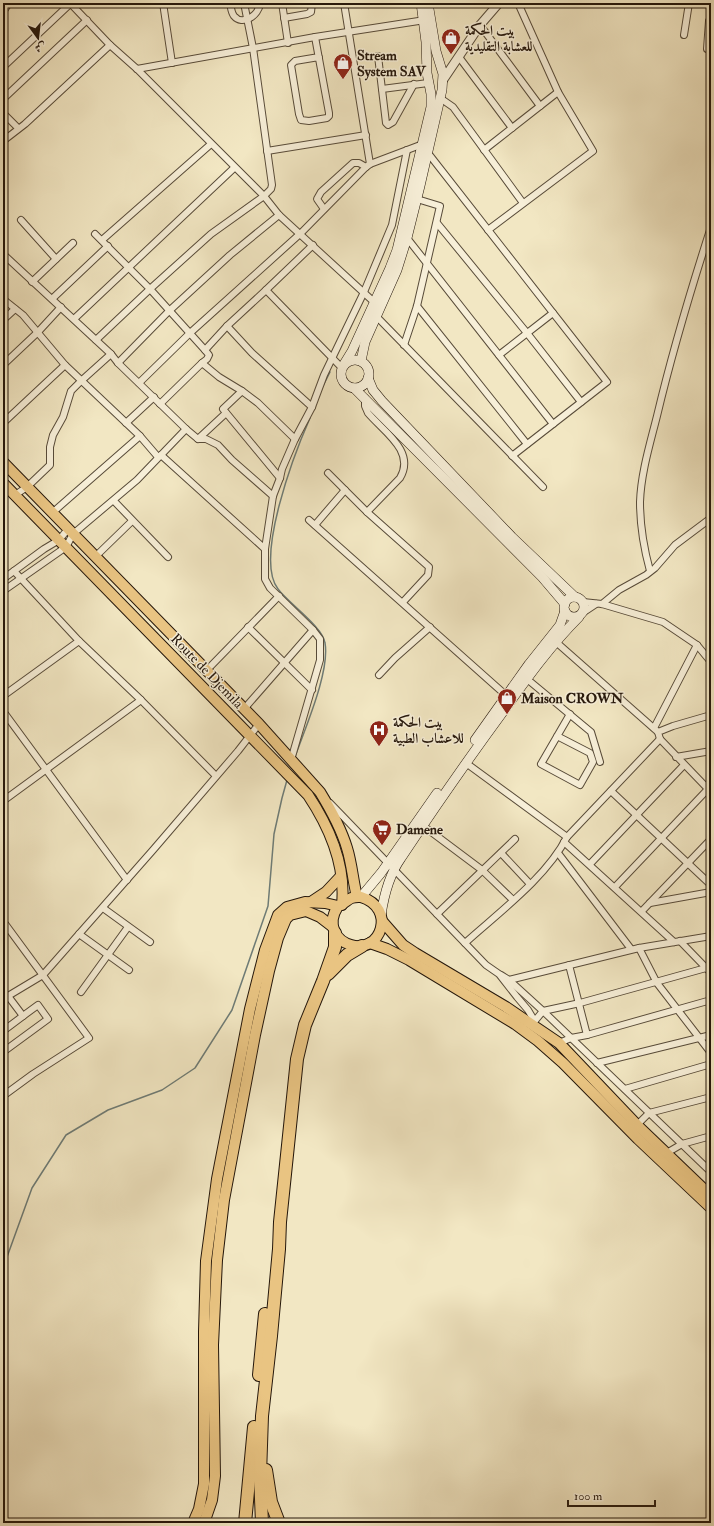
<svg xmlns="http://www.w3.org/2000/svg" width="714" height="1526" viewBox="0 0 714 1526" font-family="'IM FELL Double Pica',Amiri,serif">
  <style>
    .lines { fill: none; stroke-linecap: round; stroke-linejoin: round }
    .stream { stroke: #6e7b75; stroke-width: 1.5 }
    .minor-casing { stroke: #584b39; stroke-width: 8 }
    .tertiary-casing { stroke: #584b39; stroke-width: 10 }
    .secondary-casing { stroke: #25170b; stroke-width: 10 }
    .primary-casing { stroke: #25170b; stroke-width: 12 }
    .trunk-casing { stroke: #25170b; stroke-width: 12 }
    .motorway-casing { stroke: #25170b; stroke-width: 14 }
    .minor { stroke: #f7efd8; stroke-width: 6 }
    .tertiary { stroke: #f7efd8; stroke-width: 8 }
    .secondary { stroke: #f7efd8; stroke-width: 9 }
    .primary { stroke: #e9c482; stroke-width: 10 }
    .trunk { stroke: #e9c482; stroke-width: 10 }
    .motorway { stroke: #e9c482; stroke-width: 12 }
    .labels { text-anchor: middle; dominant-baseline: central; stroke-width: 3; stroke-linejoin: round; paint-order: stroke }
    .poi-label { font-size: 14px; font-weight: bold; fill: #25170b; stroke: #f7efd8; text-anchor: start }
    .street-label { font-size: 14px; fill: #25170b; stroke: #f7efd8 }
  </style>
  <rect width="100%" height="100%" fill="#f2e7c3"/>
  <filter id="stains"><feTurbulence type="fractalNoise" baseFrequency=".005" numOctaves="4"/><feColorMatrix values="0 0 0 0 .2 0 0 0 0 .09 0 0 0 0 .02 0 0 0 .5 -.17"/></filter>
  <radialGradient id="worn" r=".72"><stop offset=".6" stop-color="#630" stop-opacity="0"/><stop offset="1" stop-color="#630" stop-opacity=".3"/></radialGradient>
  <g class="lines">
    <g class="stream">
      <path d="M321,390L330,372"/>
      <path d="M295,757C305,728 330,672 325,643C323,627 288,603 278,589C254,558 295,452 310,418"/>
      <path d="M3,1268L32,1188L66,1135L108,1110L162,1090L195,1068L232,1010L268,906L274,834L282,798L287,780"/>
    </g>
    <defs>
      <g id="minor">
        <path d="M70,3L110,45L137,69L264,196L271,189L272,185L253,48L244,3"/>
        <path d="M163,3L172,63"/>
        <path d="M230,3C231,7 231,12 234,16C242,26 259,16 260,3"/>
        <path d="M282,3L288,43"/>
        <path d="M344,3L370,164"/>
        <path d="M3,12L9,3"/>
        <path d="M284,18L307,14L311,12L312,3"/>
        <path d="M711,21H709L707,49L711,50"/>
        <path d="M480,25L540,106"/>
        <path d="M684,35L689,3"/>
        <path d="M315,37L329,113V116L327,118L309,121L301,120L299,114L291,65L295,61L319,57"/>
        <path d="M378,56L386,123L388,125L393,122L414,84"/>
        <path d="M459,57L512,128"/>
        <path d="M3,67L71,3"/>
        <path d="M137,69L315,37L425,20"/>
        <path d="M382,89L428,83"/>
        <path d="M440,98L453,107L523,203"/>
        <path d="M3,99L87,20"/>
        <path d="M3,113L18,128"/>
        <path d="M3,141L25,124L110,45"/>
        <path d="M484,150L558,92"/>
        <path d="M267,151L366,135"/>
        <path d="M428,153L607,382L512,456"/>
        <path d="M324,209L317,199L321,192L353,163H359L366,167"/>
        <path d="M21,220L56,259"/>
        <path d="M437,223L527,333L581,402"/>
        <path d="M488,230L593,151L558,92L518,3"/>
        <path d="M95,234L150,289L96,340"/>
        <path d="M407,238L553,424"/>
        <path d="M102,240L211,144"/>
        <path d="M313,245L266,290L342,368"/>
        <path d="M3,254L111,354L118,363L186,429L198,439H206L218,445L232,460L273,496"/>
        <path d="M32,282L73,243"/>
        <path d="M53,298L108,246"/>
        <path d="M3,299L23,315L65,365L140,436L158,457"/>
        <path d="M417,306L527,444"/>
        <path d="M376,316L543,487"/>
        <path d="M74,319L234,168"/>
        <path d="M3,320L15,309"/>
        <path d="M710,324L711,326"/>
        <path d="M227,326L266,290"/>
        <path d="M404,345L417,306L440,206L417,199"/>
        <path d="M499,355L553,313"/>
        <path d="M118,363L169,311L230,255L279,215"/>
        <path d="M202,363L207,359L209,355L205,350"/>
        <path d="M3,365L38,332L61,307"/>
        <path d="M139,383L190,333L301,233L366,167L370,164L423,144"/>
        <path d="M242,391L223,409L280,478"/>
        <path d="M365,398V406L368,413C383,431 416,451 400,478L367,512"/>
        <path d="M160,404L202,363L219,377L242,391L258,403L295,439"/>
        <path d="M312,407L252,353L227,326L205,350L150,289L211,234L264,196L279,215L374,302"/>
        <path d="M3,423L65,365"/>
        <path d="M126,423L154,397"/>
        <path d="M198,439L226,413"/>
        <path d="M161,455L265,549V579L270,588L313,630L320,639V660L291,760"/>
        <path d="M328,473L367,512L429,567L428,575L403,602"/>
        <path d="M15,495L27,487L50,465V447L53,435L63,417L71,391L81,381L111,354"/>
        <path d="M114,501L168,557"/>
        <path d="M52,513L140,436"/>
        <path d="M309,520L509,698"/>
        <path d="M315,525L345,490"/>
        <path d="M265,549L273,496L280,478L282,469L295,439L312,407L324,375L364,292L392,225L407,150"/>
        <path d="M95,557L132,521"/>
        <path d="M14,571L79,641L141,700L216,776"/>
        <path d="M650,571C644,549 640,525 640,502C641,473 650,444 657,416C672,353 691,289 711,227"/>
        <path d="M3,579L44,549L59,540L68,529"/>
        <path d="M3,591L66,547L73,534L137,480L186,429"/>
        <path d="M583,602L602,604L663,622L697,645L711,662"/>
        <path d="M602,604L619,590L646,575L655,568L675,545L711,518"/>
        <path d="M584,612L596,604"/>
        <path d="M248,627L312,690"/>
        <path d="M556,642L658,732"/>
        <path d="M206,671L279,596"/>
        <path d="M379,675L395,658L430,627"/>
        <path d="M527,679L591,732L600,762"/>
        <path d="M3,696L79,641"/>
        <path d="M244,709L313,630"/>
        <path d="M3,711L127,880"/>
        <path d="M654,728L697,645"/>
        <path d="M557,736L590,753L593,762L580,785L541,764L570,714"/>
        <path d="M676,757L711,751"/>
        <path d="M466,763L567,837"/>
        <path d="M611,791L711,885"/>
        <path d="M710,791L660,739L658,732L673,726L711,715"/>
        <path d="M3,801L141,700"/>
        <path d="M330,803L486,965L499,974L517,997L528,1010L534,1020"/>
        <path d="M422,825L482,870L513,900"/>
        <path d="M564,842L674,942"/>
        <path d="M501,853L530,884"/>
        <path d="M558,853L631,949"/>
        <path d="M590,864L684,765"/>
        <path d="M615,887L708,789H711"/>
        <path d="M650,903L711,892"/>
        <path d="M103,908L150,942"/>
        <path d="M642,911L711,839"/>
        <path d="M437,914L515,839"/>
        <path d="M3,921L89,1038L33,1074L3,1096"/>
        <path d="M79,934L129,970"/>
        <path d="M680,941L711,973"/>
        <path d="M465,943C498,913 546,878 567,837L660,739"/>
        <path d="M639,948L657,983L711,1053"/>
        <path d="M569,965L587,1035"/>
        <path d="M501,975L509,980L543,1011L711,1172"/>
        <path d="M509,980L639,948L711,936"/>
        <path d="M81,992L128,927"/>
        <path d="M3,999L43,975L153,850L238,751L259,724"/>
        <path d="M533,1023L543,1011L580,1003L706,968"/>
        <path d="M3,1031L23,1016L8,996"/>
        <path d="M559,1043L571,1038L587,1035L711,1000"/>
        <path d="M3,1052L48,1019L38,1005L23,1016"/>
        <path d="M597,1063L711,1035"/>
        <path d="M625,1089L711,1064"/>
        <path d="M637,1125L649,1113L711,1097"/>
        <path d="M665,1154L682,1144L711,1136"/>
      </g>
      <path id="tertiary" d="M443,80L480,25L499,3"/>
      <g id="secondary">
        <circle cx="355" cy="374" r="14"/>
        <path d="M361,361L365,342L397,270L407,238L420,186L442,90L443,74L436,51L428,3"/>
        <path d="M344,364L352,351L390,268L397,250L431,107V94L427,73L426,42L421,3"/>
        <path d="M368,378L373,390L382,401L512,537L575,597"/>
        <path d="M354,388L542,577L565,604"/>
        <circle cx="574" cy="607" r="10"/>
        <path d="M475,740L529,664L560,625L565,611"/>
        <path d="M361,897L381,873L437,793"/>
        <path d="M381,915C384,895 389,875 401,858C435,807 469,758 505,709C528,677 551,645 579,617"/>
      </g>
      <g id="primary">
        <path d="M3,462L259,724L320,792C331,810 341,828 347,848C352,864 353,881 357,897"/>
        <path d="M3,483L308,795C330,828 346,865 342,905"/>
        <path d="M361,897C397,908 381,954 351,945C344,943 338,939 335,932C330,923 333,914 338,906C348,903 347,896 361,897Z"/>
        <path d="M382,921L403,945L415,953L506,1007L559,1043L637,1125L711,1196"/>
        <path d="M370,943L387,949L409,960L515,1024L538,1041L563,1063L638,1139L711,1208"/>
      </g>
      <g id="trunk">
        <path d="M311,902L326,892L341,876"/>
        <path d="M193,1523L199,1509L204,1484V1332L206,1261L217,1179L250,1009L265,950L278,915L287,907L305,902L325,903L338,906"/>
        <path d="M204,1523L212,1500L215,1476L213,1345L217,1260L224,1200L255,1035L269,971L278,938L286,919L290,915L306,911L320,917L333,927"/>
      </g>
      <g id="motorway">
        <path d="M328,974L347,955L362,946"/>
        <path d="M259,1375L265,1314"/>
        <path d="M266,1470L271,1502L279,1523"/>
        <path d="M245,1523L254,1427"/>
        <path d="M262,1523L260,1475L262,1416L271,1336L279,1249L280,1222L297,1059L305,1025L323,981L335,947V933"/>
      </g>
    </defs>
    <use href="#minor" class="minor-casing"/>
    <use href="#tertiary" class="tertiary-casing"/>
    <use href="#secondary" class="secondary-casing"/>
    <use href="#primary" class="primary-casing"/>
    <use href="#trunk" class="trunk-casing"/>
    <use href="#motorway" class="motorway-casing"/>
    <use href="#minor" class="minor"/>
    <use href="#tertiary" class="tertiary"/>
    <use href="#secondary" class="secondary"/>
    <use href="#primary" class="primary"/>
    <use href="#trunk" class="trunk"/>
    <use href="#motorway" class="motorway"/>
  </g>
  <defs>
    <symbol id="shop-pin" viewBox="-11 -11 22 30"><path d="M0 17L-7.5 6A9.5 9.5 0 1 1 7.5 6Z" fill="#8f2418" stroke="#f7efd8"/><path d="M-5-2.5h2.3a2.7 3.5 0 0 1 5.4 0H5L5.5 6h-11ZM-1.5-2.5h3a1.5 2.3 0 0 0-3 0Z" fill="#fff"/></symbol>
    <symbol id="hospital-pin" viewBox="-11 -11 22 30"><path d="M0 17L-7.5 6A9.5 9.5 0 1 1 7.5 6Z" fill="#8f2418" stroke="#f7efd8"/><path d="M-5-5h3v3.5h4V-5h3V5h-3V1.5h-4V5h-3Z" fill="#fff"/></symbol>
    <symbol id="supermarket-pin" viewBox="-11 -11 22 30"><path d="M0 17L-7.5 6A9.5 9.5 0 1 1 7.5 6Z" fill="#8f2418" stroke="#f7efd8"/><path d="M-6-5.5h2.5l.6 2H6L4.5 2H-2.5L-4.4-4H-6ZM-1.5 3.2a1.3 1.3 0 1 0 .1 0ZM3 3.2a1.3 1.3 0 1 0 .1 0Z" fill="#fff"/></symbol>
  </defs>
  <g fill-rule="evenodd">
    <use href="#shop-pin" x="440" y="27" width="22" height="30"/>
    <use href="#shop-pin" x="332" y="52" width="22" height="30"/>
    <use href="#shop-pin" x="496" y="687" width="22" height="30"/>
    <use href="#hospital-pin" x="368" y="719" width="22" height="30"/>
    <use href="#supermarket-pin" x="371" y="818" width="22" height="30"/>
  </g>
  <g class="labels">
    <g class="poi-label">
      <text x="465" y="30">بيت الحكمة<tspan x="465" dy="16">للعشابة التقليدية</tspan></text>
      <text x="357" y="55">Stream<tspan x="357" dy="16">System SAV</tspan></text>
      <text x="521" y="698">Maison CROWN</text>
      <text x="393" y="722">بيت الحكمة<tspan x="393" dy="16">للاعشاب الطبية</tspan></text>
      <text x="396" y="829">Damene</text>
    </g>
    <g class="street-label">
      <text transform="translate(207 671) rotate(46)">Route de Djemila</text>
    </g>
  </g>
  <rect width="714" height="1526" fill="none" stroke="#f2e7c3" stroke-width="16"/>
  <rect x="4" y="4" width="706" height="1518" fill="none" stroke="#25170b" stroke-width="2"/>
  <rect x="8" y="8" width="698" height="1510" fill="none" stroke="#25170b"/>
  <g transform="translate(38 38) rotate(165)" stroke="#f7efd8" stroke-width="3" paint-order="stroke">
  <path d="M0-3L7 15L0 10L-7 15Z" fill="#25170b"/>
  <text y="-6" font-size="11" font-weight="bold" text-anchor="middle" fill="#25170b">ش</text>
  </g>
  <path d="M568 1500v6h87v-6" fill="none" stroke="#25170b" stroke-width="2"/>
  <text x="574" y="1500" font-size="12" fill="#25170b" stroke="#f7efd8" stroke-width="3" paint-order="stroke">100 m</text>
  <rect width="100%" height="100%" filter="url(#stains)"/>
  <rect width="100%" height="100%" fill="url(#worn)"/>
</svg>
